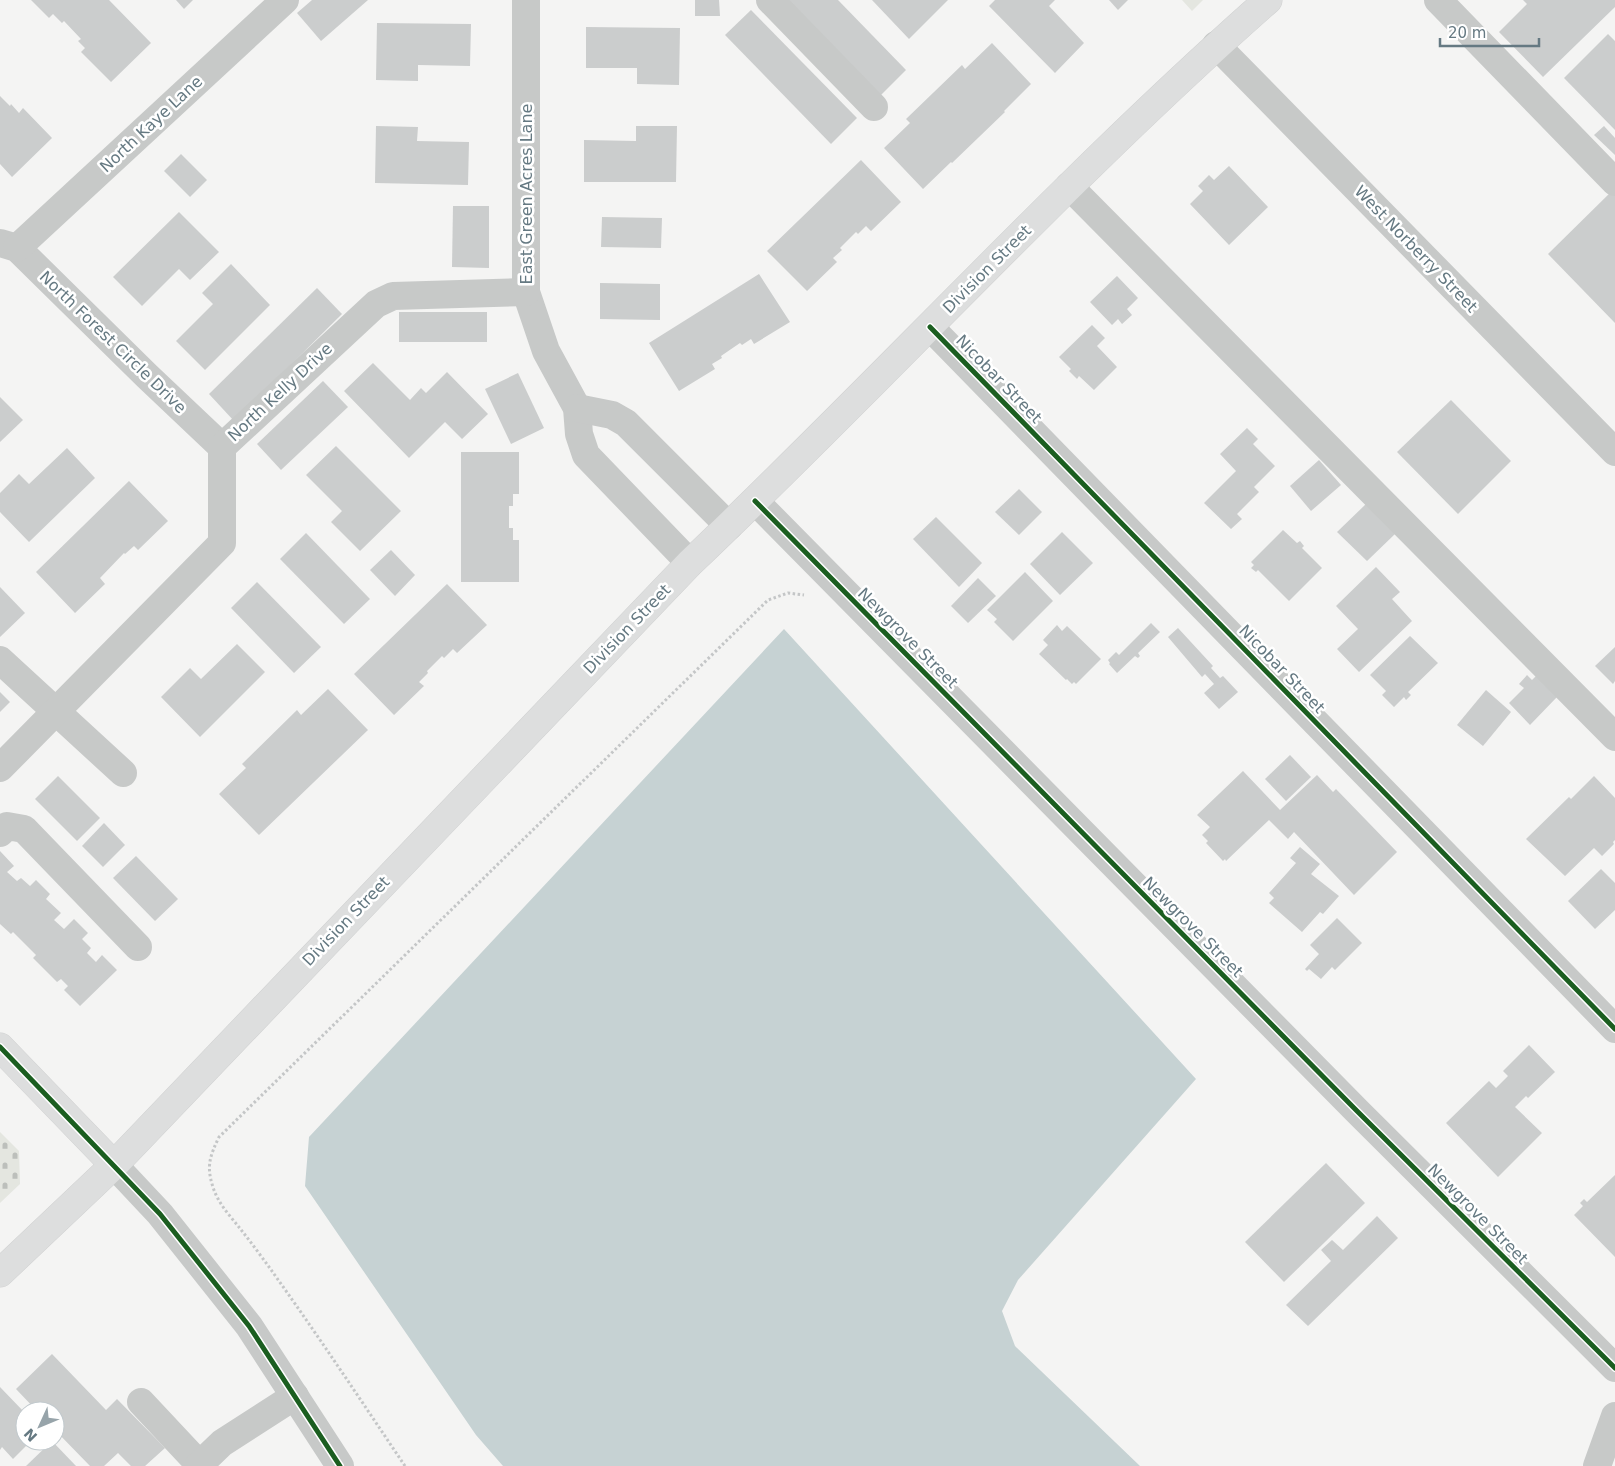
<svg xmlns="http://www.w3.org/2000/svg" width="1615" height="1466" viewBox="0 0 1615 1466" font-family="'DejaVu Sans',sans-serif">
  <style>
    .grass { fill: url(#grass-tufts) }
    .cemetery { fill: url(#cemetery-stones) }
    .water { fill: #c6d2d3 }
    .building { fill: #cbcdcd }
    .lines { fill: none; stroke-linecap: round; stroke-linejoin: round }
    .major-casing { stroke: #d0d1d1; stroke-width: 29 }
    .path { stroke: #c4c6c7; stroke-width: 3; stroke-dasharray: 2.5 2.5; stroke-linecap: butt }
    .minor { stroke: #c7c9c8; stroke-width: 28 }
    .major { stroke: #dddede; stroke-width: 28 }
    .cycleway-casing { stroke: #fff; stroke-width: 8 }
    .cycleway { stroke: #1b5e20; stroke-width: 5 }
    .labels { text-anchor: middle; dominant-baseline: central; stroke-width: 5; stroke-linejoin: round; paint-order: stroke }
    .street-label { font-size: 16px; fill: #657982; stroke: #fff }
  </style>
  <defs>
    <pattern id="grass-tufts" width="24" height="20" patternUnits="userSpaceOnUse" patternTransform="scale(1.25)"><rect width="24" height="20" fill="#e4e6e0"/><path d="M3 7l-1-3M5 7V3M7 7l1-3M15 17l-1-3M17 17v-4M19 17l1-3" fill="none" stroke="#bcbfbb"/></pattern>
    <pattern id="cemetery-stones" width="16" height="16" patternUnits="userSpaceOnUse" patternTransform="scale(1.25)"><rect width="16" height="16" fill="#e4e6e0"/><path d="M2 7V4a2 2 0 0 1 4 0v3zM10 15v-3a2 2 0 0 1 4 0v3z" fill="#bcbfbb"/></pattern>
  </defs>
  <rect width="100%" height="100%" fill="#f4f4f3"/>
  <path class="grass" d="M1182,0H1203L1192,11Z"/>
  <path class="cemetery" d="M0,1132L19,1151L20,1184L0,1203Z"/>
  <path class="water" d="M784,629L1196,1079L1018,1280L1002,1311L1015,1346L1140,1466H503L476,1435L305,1186L309,1137Z"/>
  <g class="building">
    <path d="M31,0H109L151,43L111,82L81,52L85,48L78,41L81,39L64,21L62,23L53,14L49,18Z"/>
    <path d="M176,0H193L184,9Z"/>
    <path d="M312,0H368L321,41L297,13Z"/>
    <path d="M695,0H719L720,16H695Z"/>
    <path d="M787,0H838L906,70L880,96Z"/>
    <path d="M872,0H948L909,39Z"/>
    <path d="M995,0H1055L1049,6L1084,43L1055,73L989,6Z"/>
    <path d="M1109,0H1128L1118,10Z"/>
    <path d="M1523,0H1615V7L1543,77L1499,32L1527,4Z"/>
    <path d="M751,10L857,118L831,144L725,35Z"/>
    <path d="M377,23L471,24L470,66L418,65V81L376,80Z"/>
    <path d="M586,27L680,28L679,85L637,84V68H586Z"/>
    <path d="M1608,34L1615,41V130L1564,78Z"/>
    <path d="M992,43L1031,84L1004,111L1005,112L952,163L951,162L923,189L884,148L910,123L906,119L962,65L965,69Z"/>
    <path d="M0,96L10,106L11,104L19,113L23,108L52,138L12,177L0,164Z"/>
    <path d="M376,126L418,127L417,141L469,142L468,185L375,183Z"/>
    <path d="M636,126H677L676,182H584V140L636,141Z"/>
    <path d="M1604,126L1615,138V155L1594,135Z"/>
    <path d="M181,154L207,180L190,197L164,171Z"/>
    <path d="M861,160L901,202L871,231L866,226L858,234L856,232L840,248L842,250L833,258L837,262L807,291L767,251Z"/>
    <path d="M1229,166L1268,207L1229,245L1190,204L1203,191L1198,186L1209,175L1214,180Z"/>
    <path d="M1615,188V323L1548,254Z"/>
    <path d="M453,206H489V268L452,267Z"/>
    <path d="M179,212L219,252L190,280L179,269L142,306L113,277Z"/>
    <path d="M602,217L662,218L661,248L601,247Z"/>
    <path d="M231,264L270,305L205,370L176,341L213,304L202,293Z"/>
    <path d="M759,274L790,322L754,344L751,339L742,345L740,343L721,356L722,358L712,364L715,369L679,391L649,343Z"/>
    <path d="M1117,276L1138,298L1127,309L1132,315L1122,324L1118,319L1112,325L1090,302Z"/>
    <path d="M600,283L660,284V320L600,319Z"/>
    <path d="M317,288L342,314L234,421L209,394Z"/>
    <rect x="399" y="312" width="88" height="30"/>
    <path d="M1092,325L1105,338L1097,346L1117,367L1094,390L1079,376L1077,379L1069,371L1071,369L1059,357Z"/>
    <path d="M373,363L410,400L421,388L426,393L447,372L488,414L462,439L445,422L409,458L344,391Z"/>
    <path d="M518,373L544,428L511,444L485,389Z"/>
    <path d="M323,381L348,407L281,470L257,444Z"/>
    <path d="M0,397L23,420L0,442Z"/>
    <path d="M1451,400L1511,461L1458,514L1397,452Z"/>
    <path d="M1247,428L1258,439L1253,444L1275,466L1254,487L1259,492L1237,514L1242,519L1231,529L1204,503L1236,471L1220,454Z"/>
    <path d="M336,446L401,511L360,551L331,522L342,511L306,475Z"/>
    <path d="M67,448L95,478L29,542L0,512V493L19,474L29,484Z"/>
    <path d="M461,452H519V494H513V506H509V528H513V540H519V582H461Z"/>
    <path d="M1319,460L1341,485L1311,511L1290,486Z"/>
    <path d="M129,481L168,521L138,550L134,546L125,554L124,553L100,578L105,584L75,613L36,572Z"/>
    <path d="M1019,489L1042,512L1019,535L995,512Z"/>
    <path d="M1366,504L1395,534L1367,561L1337,532Z"/>
    <path d="M936,517L982,563L959,587L913,539Z"/>
    <path d="M1283,530L1297,543L1300,541L1304,546L1302,548L1322,568L1289,601L1258,570L1256,572L1251,568L1254,565L1251,562Z"/>
    <path d="M1062,532L1093,563L1060,595L1030,564Z"/>
    <path d="M306,533L370,599L344,624L280,559Z"/>
    <path d="M391,550L415,575L395,596L370,570Z"/>
    <path d="M1376,567L1400,592L1392,599L1412,621L1359,672L1337,649L1358,629L1336,606Z"/>
    <path d="M1025,572L1053,601L1013,641L994,622L997,619L987,610Z"/>
    <path d="M978,578L996,596L968,623L951,606Z"/>
    <path d="M257,582L321,647L294,673L231,608Z"/>
    <path d="M447,584L487,625L457,653L453,649L444,658L442,656L427,671L428,673L419,682L424,686L394,715L354,674Z"/>
    <path d="M0,587L25,613L0,637Z"/>
    <path d="M1151,623L1160,632L1138,653L1140,656L1138,658L1135,656L1117,673L1109,664L1110,663L1108,660L1116,652L1119,655Z"/>
    <path d="M1057,625L1062,631L1067,626L1101,659L1076,684L1074,682L1072,684L1067,679L1066,680L1039,654L1048,645L1043,640Z"/>
    <path d="M1178,628L1213,666L1211,668L1220,678L1223,676L1238,692L1219,709L1204,693L1214,684L1205,674L1202,677L1168,637Z"/>
    <path d="M1410,636L1438,663L1408,692L1411,695L1406,700L1404,697L1394,707L1382,695L1386,691L1370,675Z"/>
    <path d="M237,644L265,672L200,737L161,697L190,668L201,679Z"/>
    <path d="M1615,647V681L1613,684L1595,666Z"/>
    <path d="M1527,675L1532,680L1536,676L1557,697L1530,725L1509,703L1524,688L1519,684Z"/>
    <path d="M328,689L368,730L259,835L219,794L246,768L242,764L297,710L301,715Z"/>
    <path d="M1486,690L1511,712L1483,746L1457,725Z"/>
    <path d="M0,692L10,702L0,712Z"/>
    <path d="M1290,755L1311,777L1286,801L1265,779Z"/>
    <path d="M1243,771L1280,810L1317,775L1333,792L1336,789L1397,852L1354,895L1294,832L1288,839L1269,820L1226,861L1225,859L1223,861L1206,843L1208,841L1202,835L1210,827L1197,815Z"/>
    <path d="M58,776L100,818L77,841L35,799Z"/>
    <path d="M1594,776L1615,798V840L1613,842L1614,844L1602,856L1594,848L1565,876L1526,839L1569,797L1571,799Z"/>
    <path d="M104,823L125,845L103,867L82,846Z"/>
    <path d="M1300,847L1320,864L1311,874L1339,896L1323,914L1320,912L1302,932L1269,903L1274,898L1269,893L1296,863L1290,858Z"/>
    <path d="M0,851L14,866L7,872L17,881L21,878L30,886L36,880L50,894L46,899L61,913L54,920L64,929L74,919L88,933L82,939L91,948L87,953L96,962L102,955L117,970L80,1006L64,990L68,986L61,979L57,982L33,958L36,955L13,932L11,934L0,924Z"/>
    <path d="M136,856L178,899L155,921L113,878Z"/>
    <path d="M1601,869L1615,883V910L1595,929L1568,901Z"/>
    <path d="M1337,918L1362,943L1335,970L1332,967L1321,979L1309,969L1307,971L1305,969L1319,954L1310,945Z"/>
    <path d="M1529,1045L1555,1072L1528,1098L1526,1096L1515,1107L1542,1133L1498,1177L1446,1123L1489,1081L1496,1088L1508,1076L1503,1071Z"/>
    <path d="M1326,1163L1365,1203L1284,1282L1245,1242Z"/>
    <path d="M1615,1175V1257L1574,1215L1583,1206L1580,1203L1584,1199L1587,1202Z"/>
    <path d="M1377,1216L1398,1238L1308,1326L1286,1305L1331,1261L1321,1250L1332,1240L1343,1250Z"/>
    <path d="M52,1354L106,1410L117,1399L165,1448L145,1466H131L118,1453L104,1466H90L55,1430V1411H37L16,1389Z"/>
    <path d="M0,1387L25,1413V1441H31L13,1459L2,1447L0,1450Z"/>
    <path d="M52,1441L76,1466H26Z"/>
  </g>
  <g class="lines">
    <defs>
      <g id="major">
        <path d="M0,1047L114,1165"/>
        <path d="M0,1273L114,1165L690,563C885,378 1066,178 1268,0"/>
      </g>
    </defs>
    <use href="#major" class="major-casing"/>
    <path class="path" d="M405,1466C362,1402 319,1337 274,1274C264,1260 253,1245 242,1231C232,1218 218,1204 213,1187C206,1166 210,1156 219,1137L768,600L788,593L804,595"/>
    <g class="minor">
      <path d="M526,0V292L546,351L577,408L579,434L586,455L690,563"/>
      <path d="M770,0L874,107"/>
      <path d="M1438,0L1615,182"/>
      <path d="M1216,45L1615,452"/>
      <path d="M1069,186L1615,737"/>
      <path d="M0,243L17,248L147,376L222,447"/>
      <path d="M17,248L285,0"/>
      <path d="M930,327L1615,1029"/>
      <path d="M577,408L612,415L626,423L729,526"/>
      <path d="M755,501L1357,1111L1615,1368"/>
      <path d="M0,660L123,773"/>
      <path d="M0,768L222,543V447L376,304L393,296L526,292"/>
      <path d="M0,833L7,826L24,829L138,947"/>
      <path d="M114,1165L160,1214L249,1326L340,1466"/>
      <path d="M141,1402L200,1465"/>
      <path d="M198,1466L222,1443L295,1396"/>
      <path d="M1597,1466L1615,1416"/>
    </g>
    <use href="#major" class="major"/>
    <defs>
      <g id="cycleway">
        <path d="M930,327L1615,1029"/>
        <path d="M755,501L1357,1111L1615,1368"/>
        <path d="M0,1047L160,1214L249,1326L340,1466"/>
      </g>
    </defs>
    <use href="#cycleway" class="cycleway-casing"/>
    <use href="#cycleway" class="cycleway"/>
  </g>
  <g class="labels">
    <g class="street-label">
      <text transform="translate(151 124) rotate(-43)">North Kaye Lane</text>
      <text transform="translate(526 194) rotate(-90)">East Green Acres Lane</text>
      <text transform="translate(1416 249) rotate(46)">West Norberry Street</text>
      <text transform="translate(987 269) rotate(-45)">Division Street</text>
      <text transform="translate(113 342) rotate(44)">North Forest Circle Drive</text>
      <text transform="translate(999 379) rotate(46)">Nicobar Street</text>
      <text transform="translate(280 392) rotate(-43)">North Kelly Drive</text>
      <text transform="translate(627 629) rotate(-46)">Division Street</text>
      <text transform="translate(908 638) rotate(45)">Newgrove Street</text>
      <text transform="translate(1282 669) rotate(46)">Nicobar Street</text>
      <text transform="translate(346 921) rotate(-46)">Division Street</text>
      <text transform="translate(1193 927) rotate(45)">Newgrove Street</text>
      <text transform="translate(1478 1214) rotate(45)">Newgrove Street</text>
    </g>
  </g>
  <g transform="translate(40 1426) rotate(226)"><circle r="24" fill="#ffffff" stroke="#c1c9cd"/>
  <path d="M0-4L9 19L0 12L-9 19Z" fill="#97a4aa"/>
  <text y="-8" font-size="14" font-weight="bold" text-anchor="middle" fill="#657982">N</text>
  </g>
  <path d="M1440 38v8h99v-8" fill="none" stroke="#657982" stroke-width="2.5"/>
  <text x="1448" y="38" font-size="15" fill="#657982" stroke="#ffffff" stroke-width="4" paint-order="stroke">20 m</text>
</svg>
